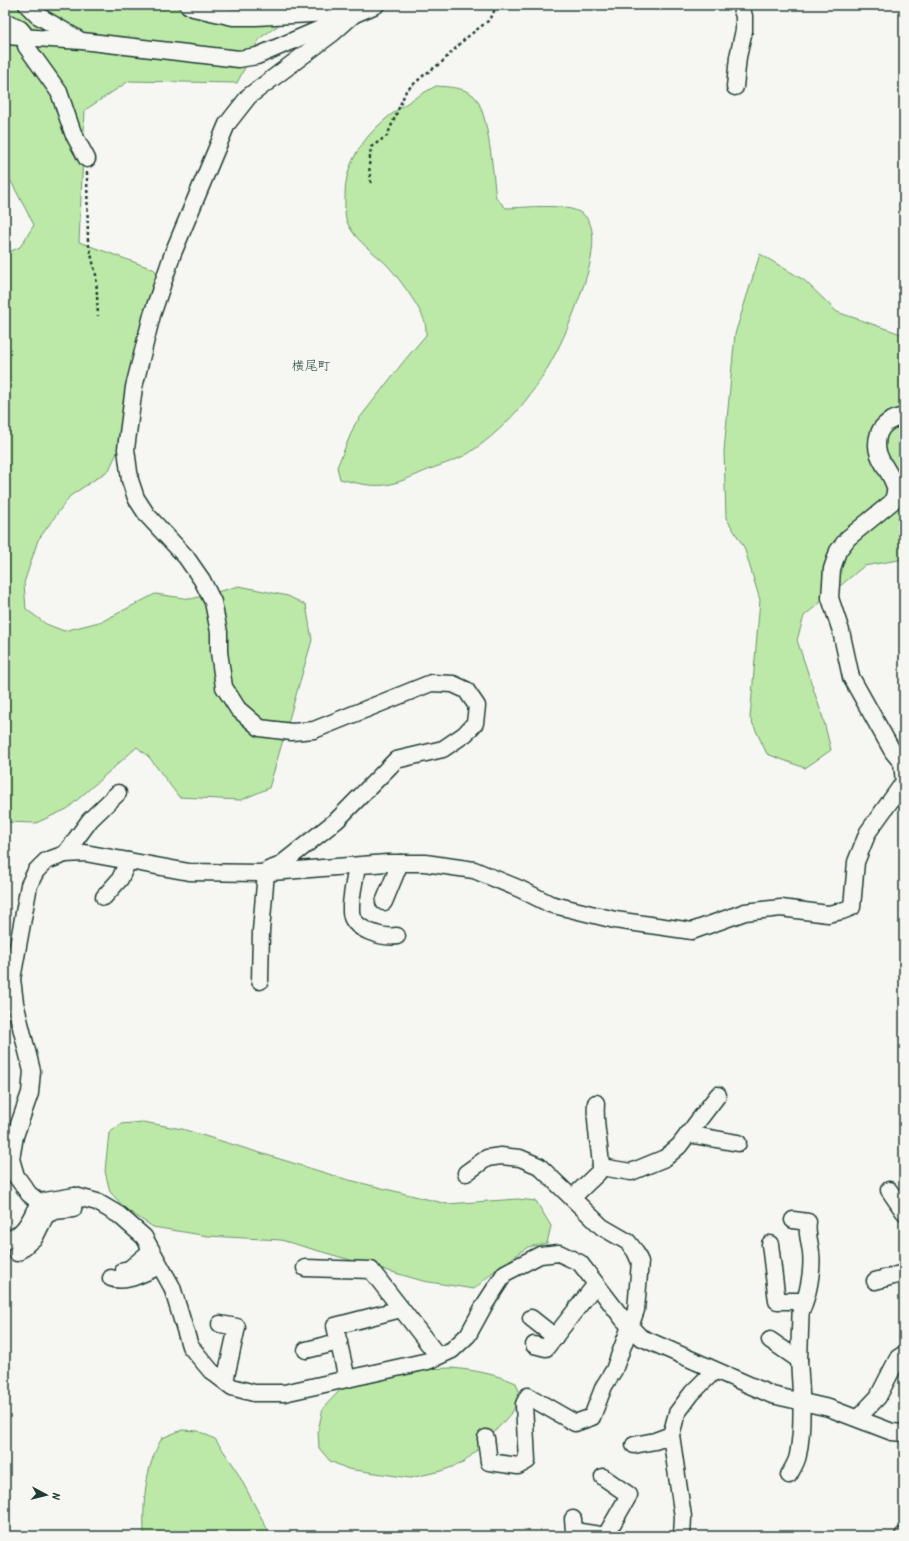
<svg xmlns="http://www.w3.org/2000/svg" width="909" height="1541" viewBox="0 0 909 1541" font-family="Kalam,'Klee One',sans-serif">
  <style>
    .green { fill: #bce9a7; stroke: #6e936e }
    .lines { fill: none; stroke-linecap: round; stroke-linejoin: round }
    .minor-casing { stroke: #1f3d34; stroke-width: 19 }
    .path { stroke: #1f3d34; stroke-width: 2.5; stroke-dasharray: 3 3; stroke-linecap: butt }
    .minor { stroke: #f6f6f2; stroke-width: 16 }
    .labels { text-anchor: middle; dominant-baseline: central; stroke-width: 3.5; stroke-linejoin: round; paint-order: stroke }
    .quarter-label { font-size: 13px; fill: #1f3d34; stroke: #f6f6f2 }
  </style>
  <rect width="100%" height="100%" fill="#f6f6f2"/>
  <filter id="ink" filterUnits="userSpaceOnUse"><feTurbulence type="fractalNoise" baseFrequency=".025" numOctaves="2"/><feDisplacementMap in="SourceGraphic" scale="8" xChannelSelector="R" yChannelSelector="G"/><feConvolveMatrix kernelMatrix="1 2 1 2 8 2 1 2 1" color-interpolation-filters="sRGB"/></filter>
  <g filter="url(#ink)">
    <g class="green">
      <path d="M5,5H323L286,20L260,38L237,83L129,81L85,110L79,242L153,269L165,278L121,444L109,470L70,496L38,540L24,583L26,609L46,624L64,631L103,621L155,594L191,599L239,586L288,596L306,605L312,640L269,788L241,800L179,797L149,757L137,747L67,809L36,823L5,822V254L20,247L34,225L5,170Z"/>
      <path d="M436,86C448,87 464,87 474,96C489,111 493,176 496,198L506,208C526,208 572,201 586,217C600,234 589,271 582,290C560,355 528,414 469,453C458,460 443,464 430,469C418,474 404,481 391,484C375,488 355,483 340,479L337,467L355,424L404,361L426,335C426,332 426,327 425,323C423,311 396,274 387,265C374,252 358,243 349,226C344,218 345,207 345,197C344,143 393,109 436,86Z"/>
      <path d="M760,254L804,280L837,312L904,335V559L864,566L804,616L797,640L823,718L831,750L805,768L767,754L750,718L760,600L744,547L726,518L724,451L735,334Z"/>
      <path d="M143,1122L182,1129L345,1179L447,1204L518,1199L536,1201L551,1226L547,1243L528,1247L493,1272L474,1289L423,1281L281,1240L208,1236L153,1227L127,1210L110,1192L105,1171L109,1133L121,1124Z"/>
      <path d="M451,1368C474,1370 495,1374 516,1383L520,1394L513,1411L483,1445L463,1463L441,1471L410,1478L348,1469L330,1461L319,1448L318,1431L323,1408L342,1388L424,1369Z"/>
      <path d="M182,1430L198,1431L215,1439L234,1466L271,1536H146L144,1533C143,1499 145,1468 162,1438Z"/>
    </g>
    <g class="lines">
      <defs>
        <g id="minor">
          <path d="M27,5L37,15L78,39"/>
          <path d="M188,5L193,8L233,17H256L329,13L352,16"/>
          <path d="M5,22C18,26 27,30 26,46L59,92L73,133L87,159"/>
          <path d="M5,36L82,41L239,59L257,56L376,5"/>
          <path d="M735,87L738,57L744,30V16L740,5"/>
          <path d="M904,416C895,418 883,423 879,433C871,457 889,466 895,487C896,493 894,497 892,502L848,538L838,551L832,569L830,598L841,631L851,677L893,752L902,763L904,782L868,832L856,862L852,907L842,911L828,914L781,908L745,912L692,931L615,920L550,904L520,889L474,870L425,863H387L259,873L189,872L85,853L65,854L46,861L36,871L29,885L12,979L15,1003L32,1071L30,1093L15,1136L11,1159L16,1176L29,1194L39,1202L75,1196L97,1202L119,1215L144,1237L172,1287L190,1346L211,1371L232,1387L254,1393H284L428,1361L452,1350L468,1335L485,1304L505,1273L540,1255L559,1253L580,1263L623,1319L640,1337L772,1395L829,1408L892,1432L904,1433"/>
          <path d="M65,854L90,820L118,793"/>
          <path d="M357,866C355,880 350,898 351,912C352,930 383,938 397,936"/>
          <path d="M268,870L279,866L337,820L396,760L443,749L465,734L475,723L477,706L466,690L453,684L431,683L314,730L292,732L260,728L238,709L224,687L219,652V632L213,602L202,580L186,557L147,515L136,498L130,480L126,449L134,387L152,315L173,253L227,124L249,96L333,33L352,16"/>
          <path d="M104,897L120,879L128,861"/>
          <path d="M384,902L400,863"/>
          <path d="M260,981L261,931L266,872"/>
          <path d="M596,1103C594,1124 600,1145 601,1167"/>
          <path d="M688,1134L738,1143"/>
          <path d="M466,1173L487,1158L501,1156L520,1158L539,1166L602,1227L628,1242L635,1251L640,1262L636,1310L614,1370L604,1386L592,1417L575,1423L528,1396L524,1404L527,1461L518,1466L489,1462L486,1438"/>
          <path d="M889,1190L904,1212"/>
          <path d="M572,1198L598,1173L601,1167L631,1172L665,1158L679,1146L718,1095"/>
          <path d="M793,1220L808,1222C806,1232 810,1242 811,1253C813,1270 808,1296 801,1311"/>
          <path d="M5,1241C25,1235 30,1220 39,1202"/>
          <path d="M770,1244L777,1301H801L799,1360"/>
          <path d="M17,1253L35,1237L46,1215L55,1211L73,1209L75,1196"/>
          <path d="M305,1268L371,1270L438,1356"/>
          <path d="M124,1270H128L151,1251"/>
          <path d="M111,1278C127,1284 144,1272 160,1266"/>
          <path d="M875,1281L904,1273"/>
          <path d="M531,1318L555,1337"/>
          <path d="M220,1324L237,1327L225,1381"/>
          <path d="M770,1340L799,1360C801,1391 804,1424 798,1455C797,1462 792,1469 789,1475"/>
          <path d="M534,1345L546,1348L596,1284"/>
          <path d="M306,1350L339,1342"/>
          <path d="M347,1379L335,1326L401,1309"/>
          <path d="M858,1418L878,1397L898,1358L904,1354"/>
          <path d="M634,1445L655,1441L671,1435"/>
          <path d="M603,1477L629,1495L606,1535"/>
          <path d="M573,1519L574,1531L606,1536"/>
          <path d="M682,1536L683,1517L671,1435L677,1413L692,1393L714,1371"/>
          <path d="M903,1536L904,1535"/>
        </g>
      </defs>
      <use href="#minor" class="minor-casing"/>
      <g class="path">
        <path d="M87,172L88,241L96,275L98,316"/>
        <path d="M371,183L369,166L371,147L387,136L406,91L424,75L442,62L466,38L488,21L498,5"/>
      </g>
      <use href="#minor" class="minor"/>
    </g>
  </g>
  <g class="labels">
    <g class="quarter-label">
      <text x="311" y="366">横尾町</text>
    </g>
  </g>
  <rect width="909" height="1541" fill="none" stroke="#f6f6f2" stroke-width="20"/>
  <rect x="10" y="10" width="889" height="1521" fill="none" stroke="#1f3d34" stroke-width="1.5" filter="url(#ink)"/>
  <g transform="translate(46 1495) rotate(97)" stroke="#f6f6f2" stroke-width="3" paint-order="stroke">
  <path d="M0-3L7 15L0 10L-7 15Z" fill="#1f3d34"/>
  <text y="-6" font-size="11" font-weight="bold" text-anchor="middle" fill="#1f3d34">N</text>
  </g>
</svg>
